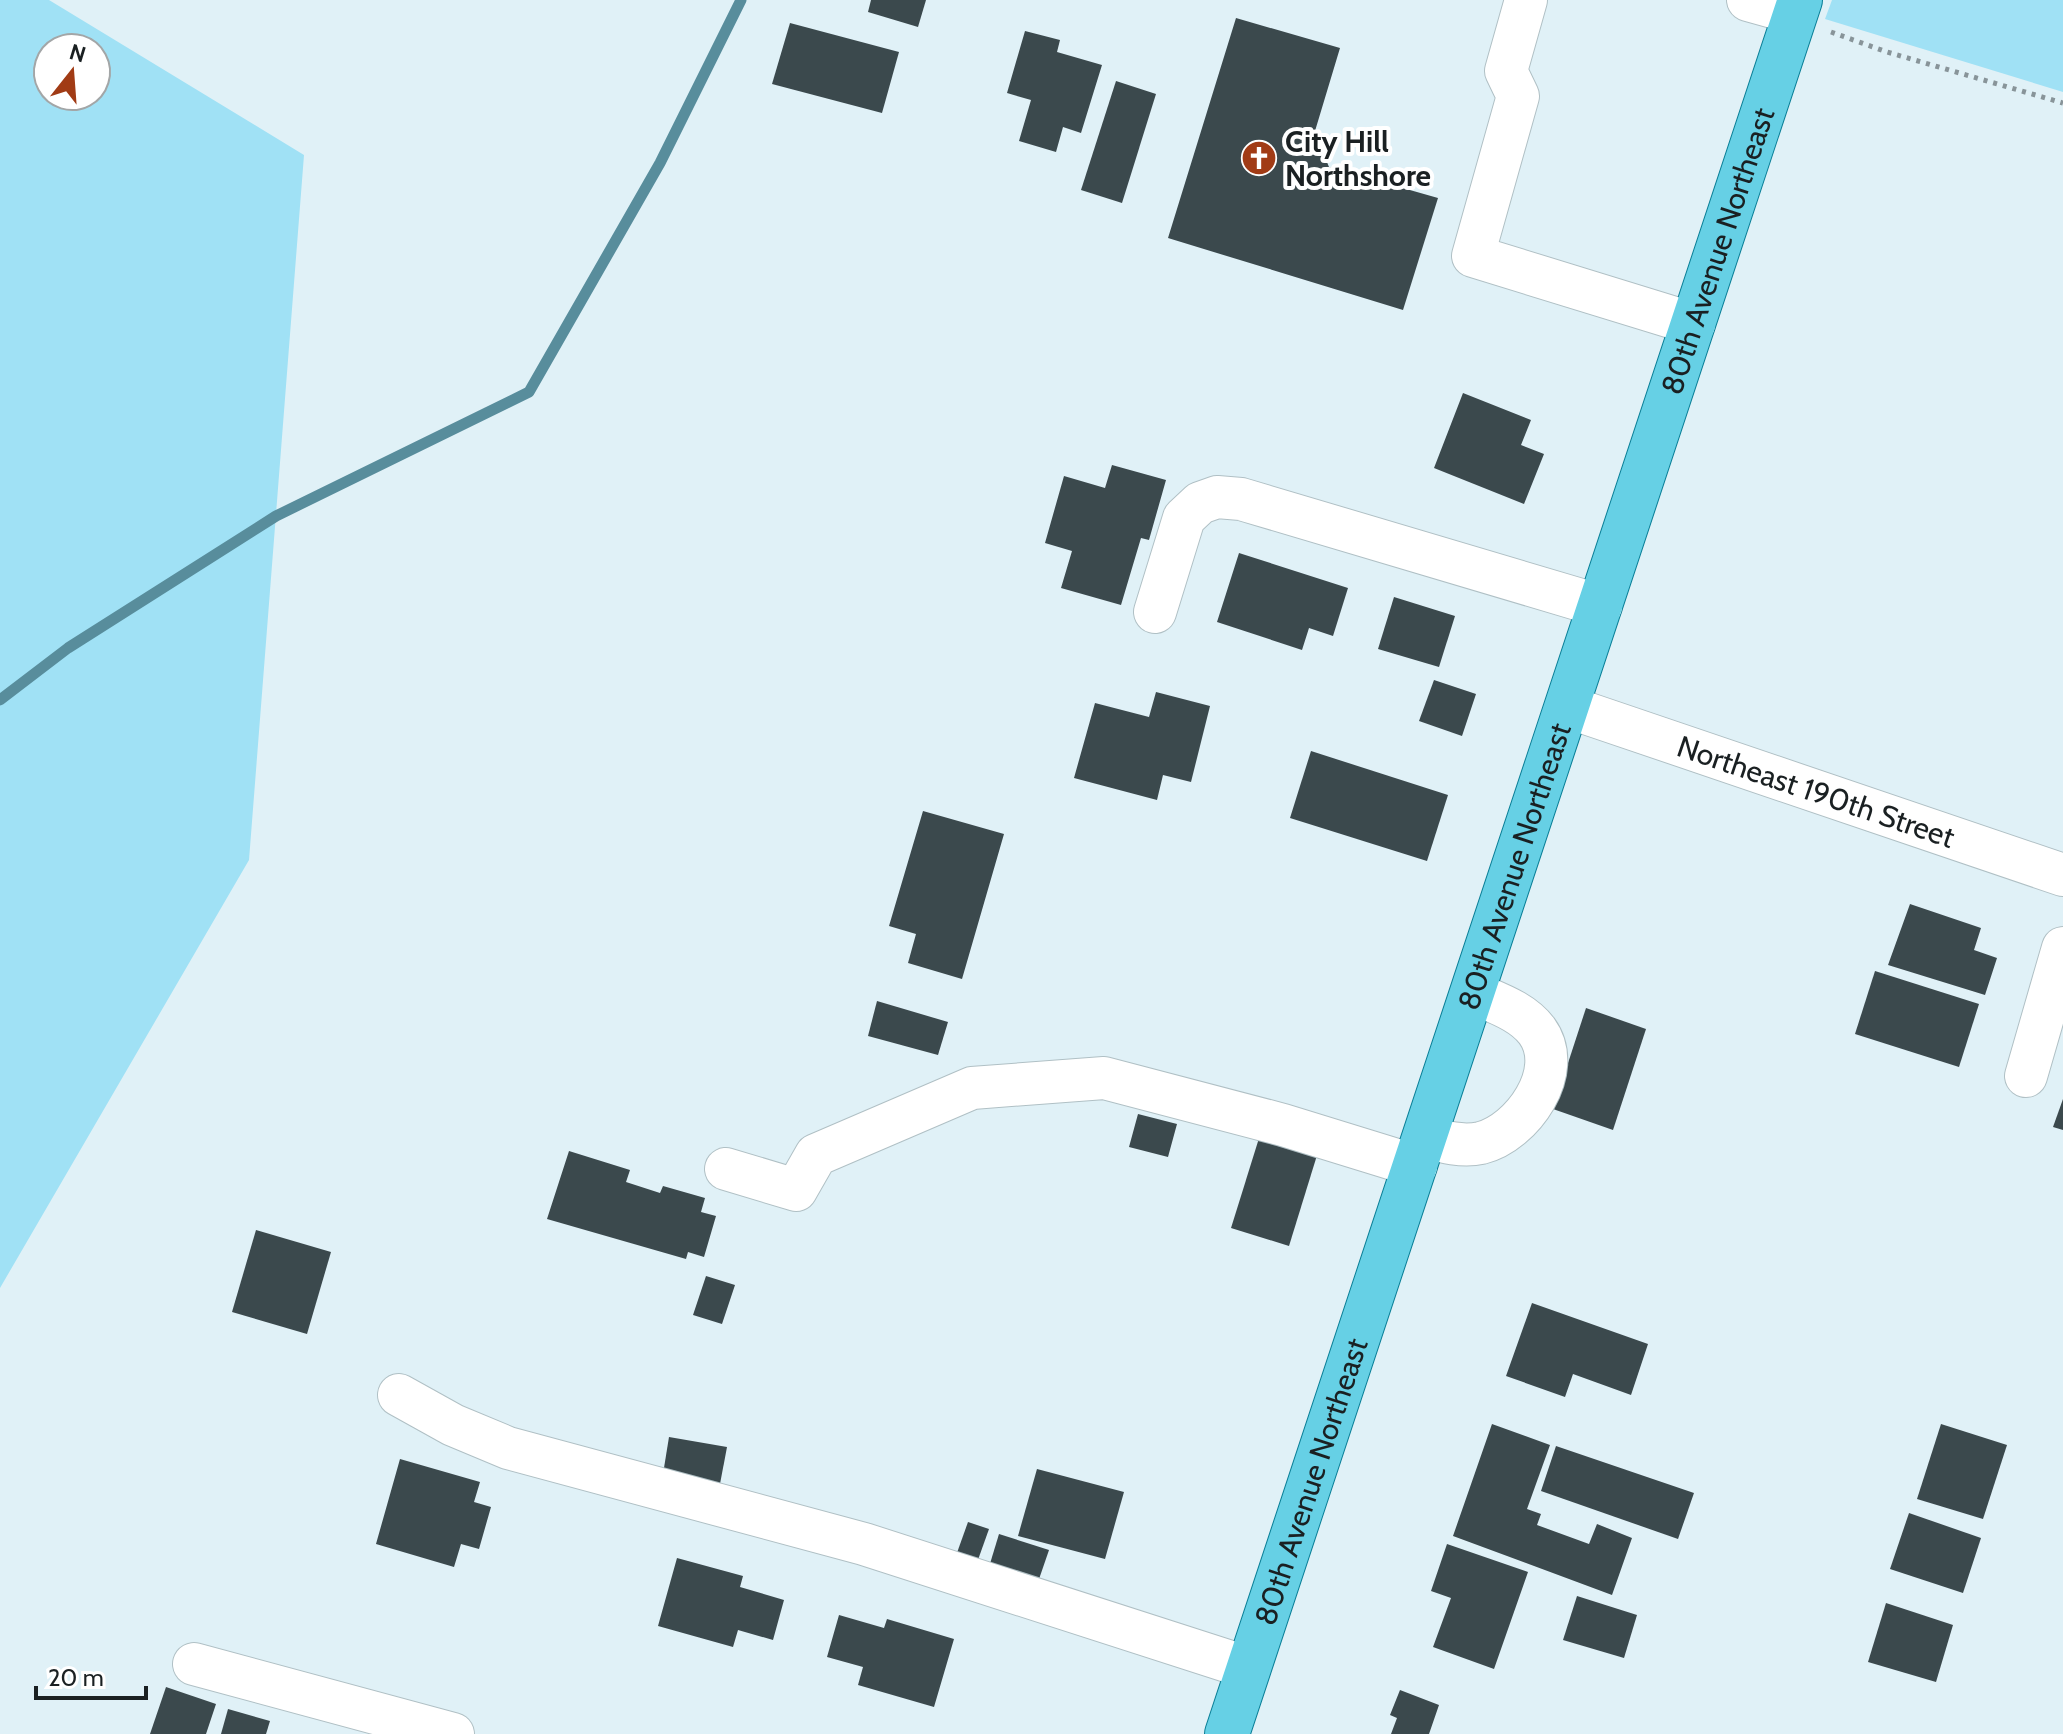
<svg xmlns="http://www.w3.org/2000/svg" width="2063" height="1734" viewBox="0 0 2063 1734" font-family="Cabin,sans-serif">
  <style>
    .green { fill: #a0e1f5; fill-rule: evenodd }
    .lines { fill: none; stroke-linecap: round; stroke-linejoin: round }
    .stream { stroke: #588d9c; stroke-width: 11 }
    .building { fill: #3b494d }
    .minor-casing { stroke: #b0c0c5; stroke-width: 44 }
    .major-casing { stroke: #097e96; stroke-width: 46 }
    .path { stroke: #889499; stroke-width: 5; stroke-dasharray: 4 6; stroke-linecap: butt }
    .minor { stroke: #fff; stroke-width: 42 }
    .major { stroke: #66d0e5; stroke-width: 44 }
    .labels { text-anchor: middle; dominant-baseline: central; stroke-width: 8; stroke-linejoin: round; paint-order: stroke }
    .poi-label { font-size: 30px; font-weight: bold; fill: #1a2022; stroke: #fff; text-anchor: start }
    .street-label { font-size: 30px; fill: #1a2022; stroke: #fff }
  </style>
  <rect width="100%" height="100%" fill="#e0f1f7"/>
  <g class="green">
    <path d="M0,0H49L304,155L249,860L0,1288ZM96,48V96H48V48Z"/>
    <path d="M1832,0H2063V92L1825,19Z"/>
  </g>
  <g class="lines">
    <path class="stream" d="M0,700L68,648L276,516L529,392L660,163L741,0"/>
  </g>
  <g class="building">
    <path d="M871,0H926L918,27L868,12Z"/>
    <path d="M1236,18L1340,48L1312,141L1322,150L1329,167L1438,198L1403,310L1168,238Z"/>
    <path d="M790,23L899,52L882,113L772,84Z"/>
    <path d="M1025,31L1060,40L1057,52L1102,65L1081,133L1063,127L1056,152L1019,141L1031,100L1007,93Z"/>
    <path d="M1116,81L1156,94L1122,203L1081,190Z"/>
    <path d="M1463,393L1531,420L1521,445L1544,454L1524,504L1434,468Z"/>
    <path d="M1112,465L1166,480L1149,540L1141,538L1121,605L1061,588L1072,551L1045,543L1064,476L1105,488Z"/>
    <path d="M1239,553L1348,588L1333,636L1309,628L1302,650L1217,622Z"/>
    <path d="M1394,597L1455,616L1439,667L1378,649Z"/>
    <path d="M1434,680L1476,694L1462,736L1419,721Z"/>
    <path d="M1156,692L1210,706L1191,782L1163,775L1157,800L1074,778L1095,703L1149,717Z"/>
    <path d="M1311,751L1448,795L1427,861L1290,818Z"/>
    <path d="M923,811L1004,834L962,979L908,963L916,934L889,926Z"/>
    <path d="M1910,904L1981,928L1974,950L1997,958L1985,995L1888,965Z"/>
    <path d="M1875,971L1979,1004L1959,1067L1855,1034Z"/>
    <path d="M877,1001L948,1022L938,1055L868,1036Z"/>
    <path d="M1586,1008L1646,1029L1613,1130L1553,1109Z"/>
    <path d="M2063,1099V1130L2053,1127Z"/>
    <path d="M1138,1114L1177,1124L1168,1157L1129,1147Z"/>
    <path d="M1260,1135L1318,1152L1289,1246L1231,1228Z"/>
    <path d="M569,1151L630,1170L626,1182L660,1193L663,1186L705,1198L701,1212L716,1216L704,1257L688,1252L686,1259L547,1219Z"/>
    <path d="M256,1230L331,1252L307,1334L232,1312Z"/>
    <path d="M706,1276L735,1285L722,1324L693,1315Z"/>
    <path d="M1532,1303L1648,1344L1631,1395L1573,1374L1565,1397L1506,1376Z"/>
    <path d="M1492,1424L1550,1445L1527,1509L1541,1514L1537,1525L1589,1544L1597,1524L1632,1538L1612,1595L1453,1536Z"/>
    <path d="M1941,1424L2007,1445L1983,1519L1917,1499Z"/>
    <path d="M669,1437L727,1447L720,1484L663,1474Z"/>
    <path d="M1556,1446L1694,1493L1678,1539L1541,1491Z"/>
    <path d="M400,1459L480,1482L474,1502L491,1507L479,1549L461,1544L454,1567L376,1544Z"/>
    <path d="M1037,1469L1124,1492L1105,1559L1018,1536Z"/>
    <path d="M1909,1513L1981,1538L1963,1593L1890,1569Z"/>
    <path d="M968,1522L989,1529L974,1571L953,1564Z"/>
    <path d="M999,1534L1049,1550L1038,1582L989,1567Z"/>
    <path d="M1447,1544L1528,1572L1494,1669L1433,1647L1451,1598L1431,1591Z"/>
    <path d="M677,1558L743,1576L740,1587L784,1600L773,1640L738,1630L733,1647L658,1626Z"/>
    <path d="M1577,1596L1637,1615L1624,1658L1563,1640Z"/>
    <path d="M1886,1603L1953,1625L1936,1682L1868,1662Z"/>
    <path d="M839,1615L884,1628L887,1619L954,1639L934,1707L858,1685L863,1667L827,1657Z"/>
    <path d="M166,1687L216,1704L206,1734H150Z"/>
    <path d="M1400,1690L1439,1705L1429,1734H1391L1397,1718L1390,1715Z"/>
    <path d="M228,1709L270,1721L266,1734H221Z"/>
  </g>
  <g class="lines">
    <defs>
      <g id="minor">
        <path d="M1526,0L1506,71L1518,96L1473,256L1694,324"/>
        <path d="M1748,0L1795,13"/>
        <path d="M1155,612L1184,518L1200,503L1217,497L1241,499L1601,606"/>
        <path id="s1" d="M1568,707L2063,875"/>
        <path d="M2026,1076L2063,948"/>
        <path d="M1426,1137C1444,1142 1462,1147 1481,1143C1522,1133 1566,1071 1537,1031C1522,1011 1496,1003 1474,993"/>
        <path d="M726,1169L796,1190L816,1155L972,1088L1104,1078L1283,1125L1416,1166"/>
        <path d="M399,1395L453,1425L508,1448L864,1544L1249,1668"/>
        <path d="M194,1664L453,1734"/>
      </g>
      <g id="major">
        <path id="s2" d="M1227,1734L1800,0"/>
      </g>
    </defs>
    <use href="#minor" class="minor-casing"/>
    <use href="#major" class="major-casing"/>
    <path class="path" d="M1831,32L1887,52L2063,103"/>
    <use href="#minor" class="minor"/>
    <use href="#major" class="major"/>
  </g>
  <defs>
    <symbol id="church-disc" viewBox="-11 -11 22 22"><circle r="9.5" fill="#a13b15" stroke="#fff"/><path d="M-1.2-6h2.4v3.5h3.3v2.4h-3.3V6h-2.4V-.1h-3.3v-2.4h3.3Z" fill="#fff"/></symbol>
  </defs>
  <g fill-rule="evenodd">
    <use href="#church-disc" x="1239" y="138" width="40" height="40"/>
  </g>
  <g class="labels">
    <g class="poi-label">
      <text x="1285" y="141">City Hill<tspan x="1285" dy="34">Northshore</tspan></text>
    </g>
    <g class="street-label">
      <text stroke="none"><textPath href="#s2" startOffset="1562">80th Avenue Northeast</textPath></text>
      <text stroke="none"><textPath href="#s1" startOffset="262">Northeast 190th Street</textPath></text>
      <text stroke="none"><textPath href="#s2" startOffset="914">80th Avenue Northeast</textPath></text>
      <text stroke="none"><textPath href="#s2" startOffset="266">80th Avenue Northeast</textPath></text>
    </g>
  </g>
  <g transform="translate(72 72) rotate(17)"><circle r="38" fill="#ffffff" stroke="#a3a6a7" stroke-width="2"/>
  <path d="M0-6L14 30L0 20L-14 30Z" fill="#a13b15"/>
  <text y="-12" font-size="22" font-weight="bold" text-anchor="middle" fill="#1a2022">N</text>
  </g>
  <path d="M36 1686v12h110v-12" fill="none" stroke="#1a2022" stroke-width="4"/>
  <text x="48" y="1686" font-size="24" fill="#1a2022" stroke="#ffffff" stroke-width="6" paint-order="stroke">20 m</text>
</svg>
